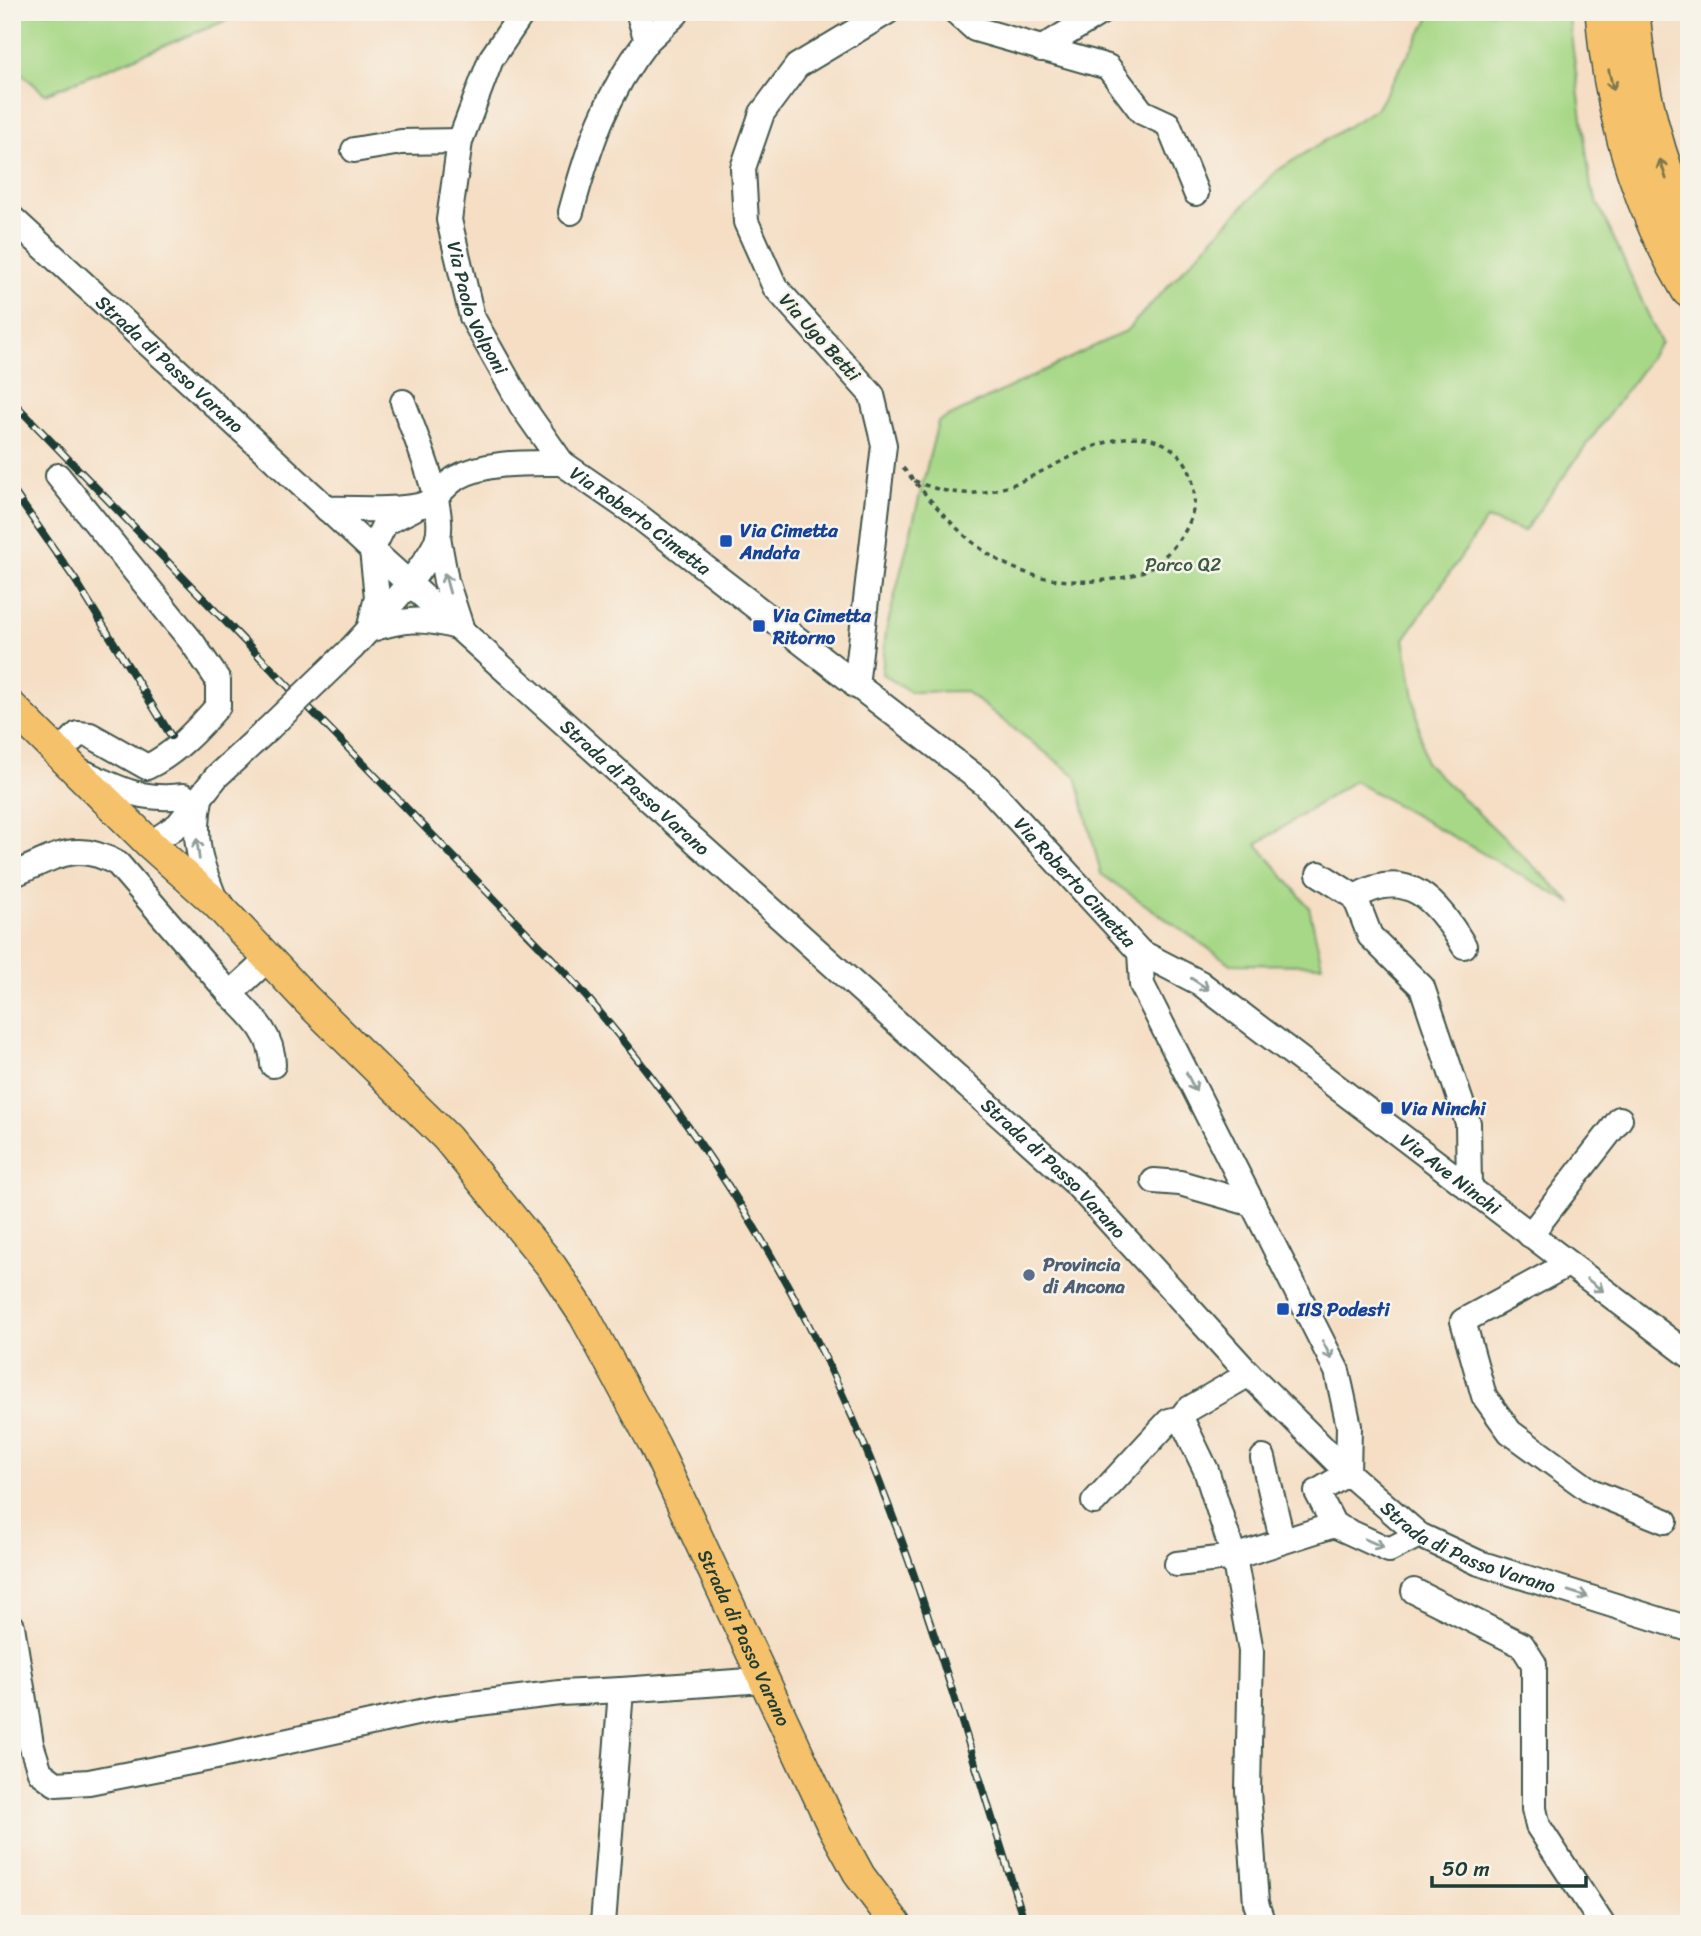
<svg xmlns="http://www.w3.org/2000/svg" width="1701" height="1936" viewBox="0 0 1701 1936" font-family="Sriracha,sans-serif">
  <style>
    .green { fill: #a7d887; stroke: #638a5e; stroke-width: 2 }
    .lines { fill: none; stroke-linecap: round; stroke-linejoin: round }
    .minor-casing { stroke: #3f554a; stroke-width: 28 }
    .major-casing { stroke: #3f554a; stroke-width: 33 }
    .highway-casing { stroke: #3f554a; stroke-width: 38 }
    .path { stroke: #3f554a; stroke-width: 3.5; stroke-dasharray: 5 5; stroke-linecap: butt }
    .minor { stroke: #fff; stroke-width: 24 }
    .major { stroke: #f5c16b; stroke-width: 30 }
    .highway { stroke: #f5c16b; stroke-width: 35 }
    .rail-casing { stroke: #1f3d34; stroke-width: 8 }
    .rail { stroke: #f7f3e8; stroke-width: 5; stroke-dasharray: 16; stroke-linecap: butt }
    .minor-bridge-casing { stroke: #3f554a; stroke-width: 28; stroke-linecap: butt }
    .minor-bridge { stroke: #fff; stroke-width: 24 }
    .oneway { stroke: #7f784d }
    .oneway2 { stroke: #8f9e9a }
    .transit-dot { fill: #1a4fb4; stroke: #f7f3e8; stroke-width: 2.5 }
    .service-dot { fill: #5c6f8a; stroke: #f7f3e8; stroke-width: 2.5 }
    .labels { text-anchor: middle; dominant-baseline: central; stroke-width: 5; stroke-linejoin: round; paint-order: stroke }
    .street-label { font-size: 19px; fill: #1f3d34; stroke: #f7f3e8 }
    .transit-label { font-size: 19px; font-weight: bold; fill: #164399; stroke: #f7f3e8; text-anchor: start }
    .park-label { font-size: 19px; fill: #3a5c45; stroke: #f7f3e8 }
    .service-label { font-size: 19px; font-weight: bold; fill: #4e5e75; stroke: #f7f3e8; text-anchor: start }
  </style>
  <rect width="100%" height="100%" fill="#f7f3e8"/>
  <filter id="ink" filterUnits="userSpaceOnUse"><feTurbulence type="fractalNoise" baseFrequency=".0143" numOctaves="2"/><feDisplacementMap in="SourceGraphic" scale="14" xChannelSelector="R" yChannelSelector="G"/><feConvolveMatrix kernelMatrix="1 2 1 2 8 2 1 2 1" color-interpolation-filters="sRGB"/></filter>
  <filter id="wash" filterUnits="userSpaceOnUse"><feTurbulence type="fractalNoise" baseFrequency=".00686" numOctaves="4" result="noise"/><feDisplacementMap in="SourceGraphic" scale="28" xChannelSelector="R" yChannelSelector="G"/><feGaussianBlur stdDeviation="1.57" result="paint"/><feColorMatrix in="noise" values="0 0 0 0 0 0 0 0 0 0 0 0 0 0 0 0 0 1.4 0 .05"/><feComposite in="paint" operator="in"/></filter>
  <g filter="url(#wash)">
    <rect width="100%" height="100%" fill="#f5dec4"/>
    <g class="green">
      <path d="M12,12H247L45,94L12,65Z"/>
      <path d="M1433,12H1568L1591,188L1661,343L1524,531L1487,519L1404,639L1425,762L1573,904L1354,781L1257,844L1309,907L1322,965L1231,964L1101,874L1076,776L965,691L911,692L882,674L886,631L938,422L1126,331L1275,172L1377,108Z"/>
    </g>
  </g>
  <g filter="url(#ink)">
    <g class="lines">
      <defs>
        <g id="minor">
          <path id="s1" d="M523,12L491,59L460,141L449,220L472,317L522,406L562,463L633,512L986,785L1140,952L1200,983L1689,1355"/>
          <path d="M956,12L975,29L1108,67L1142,112L1168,124L1196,193"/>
          <path d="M647,41L676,14"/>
          <path d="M1041,49L1101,12"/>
          <path d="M354,150L401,142L460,141"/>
          <path d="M571,212C588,149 606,93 647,41L638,12"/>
          <path id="s2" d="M12,218L372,550L1074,1182L1249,1374L1348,1473L1419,1535L1479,1563L1689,1629"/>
          <path d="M58,476L192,642L218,680V706C197,730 176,753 147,767L90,735L78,734L59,753"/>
          <path d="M327,509C356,508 390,512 418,506C435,503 443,486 456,478C486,461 529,463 562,463"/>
          <path d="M438,537L446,581L461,627"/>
          <path d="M370,626L377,597L372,550L385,523L413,509"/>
          <path d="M369,630C403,619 422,617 457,627"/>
          <path d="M352,648C371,628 432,561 438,537C446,506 414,433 403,402"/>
          <path d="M856,686L884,445L872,395L775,287L746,222L743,168L762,113L797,66L887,12"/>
          <path d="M85,773C121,790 142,801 184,796"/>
          <path d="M200,799C192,841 200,863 216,902"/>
          <path d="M150,844L178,825L217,776L267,730"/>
          <path d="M1319,874L1355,897L1370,936L1422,987L1468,1123L1469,1188"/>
          <path d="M12,875C54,858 75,839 118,864L230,994L268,959"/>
          <path d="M1355,897C1408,866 1437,901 1464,946"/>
          <path d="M1140,952L1142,985L1337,1371L1349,1426L1348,1473"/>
          <path d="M230,994C251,1015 273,1034 273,1065"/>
          <path d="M1154,1181L1180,1183L1253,1204"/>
          <path d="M1530,1235L1620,1119"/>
          <path d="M1568,1264L1463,1321L1484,1396L1510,1432L1591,1491L1665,1521"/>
          <path d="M1181,1418L1206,1470L1234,1557L1251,1651L1248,1790L1256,1903L1263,1924"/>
          <path d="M1263,1458L1282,1539"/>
          <path d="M1348,1473L1317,1492L1334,1525L1389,1550L1419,1535"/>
          <path d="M1094,1502L1169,1421L1181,1418L1187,1410L1249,1374"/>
          <path d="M1177,1564L1234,1557L1334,1525"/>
          <path d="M1414,1591L1522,1645L1534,1664V1809L1538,1826L1602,1924"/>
          <path d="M12,1626L31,1744L40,1772L56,1784L89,1782L216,1757L439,1708L560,1693L621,1690"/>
          <path d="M603,1924L621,1690L764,1680"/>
        </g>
        <g id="major">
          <path id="s3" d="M12,707L150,844L216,903L306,999L447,1138L552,1267L584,1315L655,1446L830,1821L860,1876L896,1924"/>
        </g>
        <g id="highway">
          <path d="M1603,12C1611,111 1638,205 1689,290"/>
          <path d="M1632,12C1638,90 1657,161 1689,232"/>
        </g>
      </defs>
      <use href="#minor" class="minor-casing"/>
      <use href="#major" class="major-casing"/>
      <use href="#highway" class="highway-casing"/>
      <path class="path" d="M903,468C959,534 1000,586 1094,581C1114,580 1137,577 1154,565C1171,552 1189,532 1193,510C1197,494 1192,468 1180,456C1128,403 1051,478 995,490C967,497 939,492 913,480"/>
      <use href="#minor" class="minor"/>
      <use href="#major" class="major"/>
      <use href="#highway" class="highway"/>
      <defs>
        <g id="rail">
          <path d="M12,401L564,971C659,1078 742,1195 807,1322C904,1507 960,1722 1024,1920"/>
          <path d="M12,489L76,581L171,736"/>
        </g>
      </defs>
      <use href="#rail" class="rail-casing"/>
      <use href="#rail" class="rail"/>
      <defs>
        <path id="minor-bridge" d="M267,730L352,648"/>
      </defs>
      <use href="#minor-bridge" class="minor-bridge-casing"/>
      <use href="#minor-bridge" class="minor-bridge"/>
    </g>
    <defs><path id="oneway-shaft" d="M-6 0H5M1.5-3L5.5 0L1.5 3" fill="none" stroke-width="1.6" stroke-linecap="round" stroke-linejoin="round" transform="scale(1.75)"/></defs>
    <g class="oneway">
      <use href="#oneway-shaft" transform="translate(1611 80) rotate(77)"/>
      <use href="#oneway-shaft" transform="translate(1663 169) rotate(-108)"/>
    </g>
    <g class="oneway2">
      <use href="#oneway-shaft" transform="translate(447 583) rotate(-105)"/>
      <use href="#oneway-shaft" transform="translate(198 849) rotate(-97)"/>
      <use href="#oneway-shaft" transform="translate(1200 984) rotate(33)"/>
      <use href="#oneway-shaft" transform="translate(1191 1082) rotate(63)"/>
      <use href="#oneway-shaft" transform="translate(1595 1285) rotate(37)"/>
      <use href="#oneway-shaft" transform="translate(1327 1350) rotate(63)"/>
      <use href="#oneway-shaft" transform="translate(1374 1543) rotate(24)"/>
      <use href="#oneway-shaft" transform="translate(1578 1594) rotate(17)"/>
    </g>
  </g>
  <g class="transit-dot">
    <rect x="719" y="534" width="14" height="14" rx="3.5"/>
    <rect x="752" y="619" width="14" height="14" rx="3.5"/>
    <rect x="1380" y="1101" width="14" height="14" rx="3.5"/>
    <rect x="1276" y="1302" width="14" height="14" rx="3.5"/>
  </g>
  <circle class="service-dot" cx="1029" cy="1275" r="7"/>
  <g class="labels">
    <g class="street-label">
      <text stroke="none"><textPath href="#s1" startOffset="317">Via Paolo Volponi</textPath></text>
      <text transform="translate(820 337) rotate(48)">Via Ugo Betti</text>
      <text stroke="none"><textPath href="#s2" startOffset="215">Strada di Passo Varano</textPath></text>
      <text stroke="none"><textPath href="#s1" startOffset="593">Via Roberto Cimetta</textPath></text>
      <text stroke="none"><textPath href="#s2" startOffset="844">Strada di Passo Varano</textPath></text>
      <text stroke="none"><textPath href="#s1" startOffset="1160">Via Roberto Cimetta</textPath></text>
      <text stroke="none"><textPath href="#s2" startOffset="1410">Strada di Passo Varano</textPath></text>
      <text stroke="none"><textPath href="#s1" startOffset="1638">Via Ave Ninchi</textPath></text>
      <text stroke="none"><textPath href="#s2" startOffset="1978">Strada di Passo Varano</textPath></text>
      <text stroke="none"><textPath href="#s3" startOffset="1197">Strada di Passo Varano</textPath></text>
    </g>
    <g class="transit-label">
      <text x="740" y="530">Via Cimetta<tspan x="740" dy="22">Andata</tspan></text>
      <text x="773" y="615">Via Cimetta<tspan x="773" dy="22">Ritorno</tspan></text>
      <text x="1401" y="1108">Via Ninchi</text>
      <text x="1297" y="1309">IIS Podesti</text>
    </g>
    <g class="park-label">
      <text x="1183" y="564">Parco Q2</text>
    </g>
    <g class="service-label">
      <text x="1043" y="1264">Provincia<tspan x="1043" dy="22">di Ancona</tspan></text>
    </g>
  </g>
  <rect width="1701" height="1936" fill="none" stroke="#f7f3e8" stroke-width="42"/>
  <path d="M1432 1876v10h154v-10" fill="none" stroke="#1f3d34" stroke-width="3.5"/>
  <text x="1442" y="1876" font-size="21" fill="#1f3d34" stroke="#f7f3e8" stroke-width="5" paint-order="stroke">50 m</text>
</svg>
